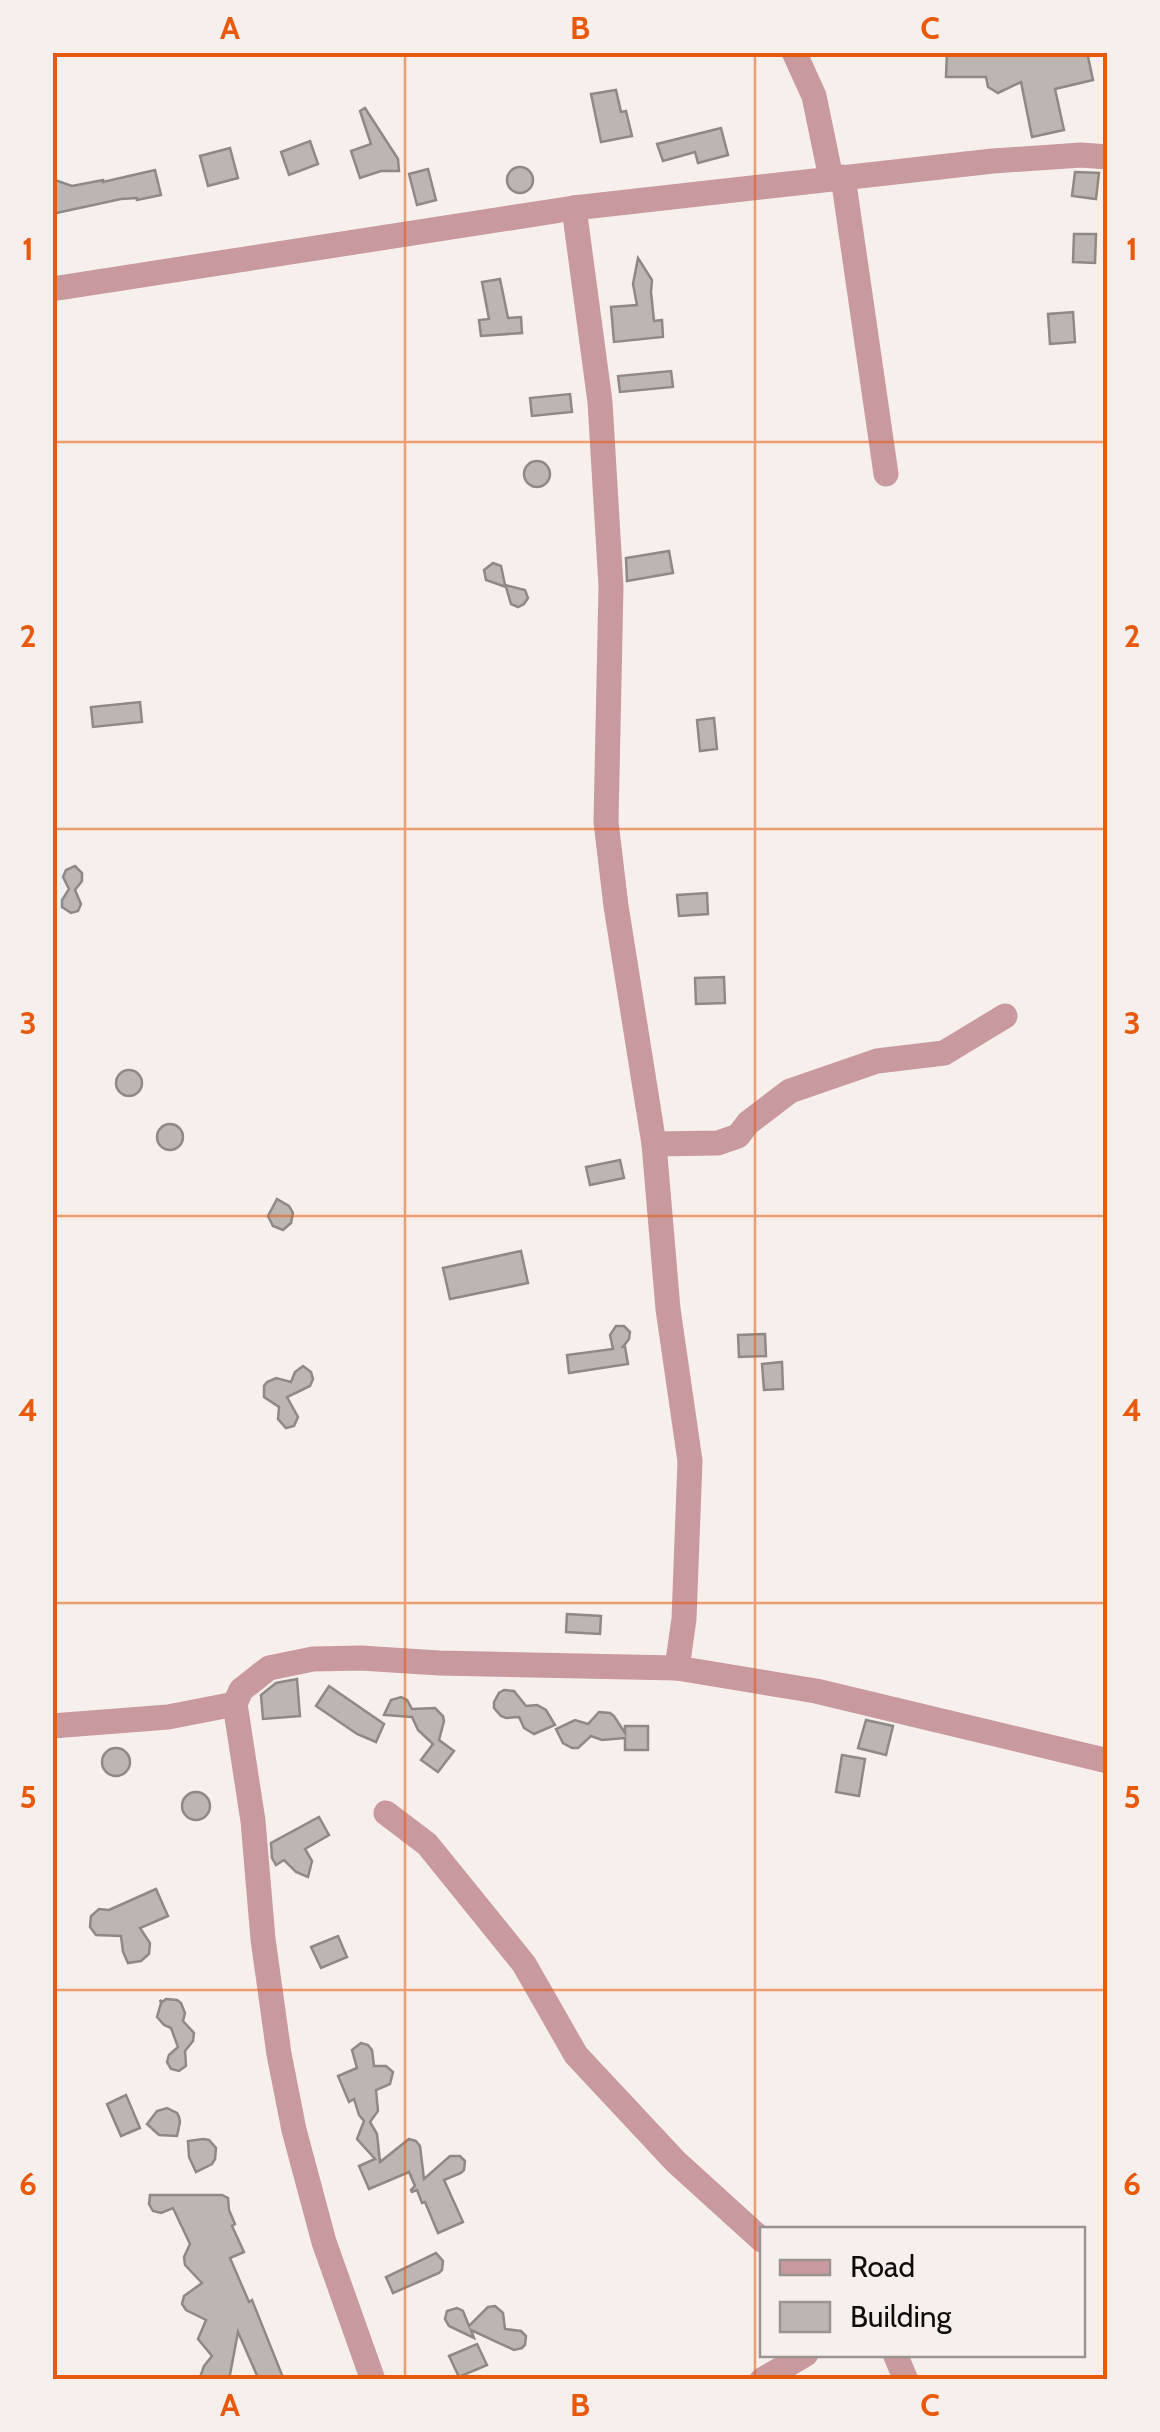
<svg xmlns="http://www.w3.org/2000/svg" width="1160" height="2432" viewBox="0 0 1160 2432" font-family="Cabin,sans-serif">
  <style>
    .building { fill: #bcb5b1; stroke: #8f8985; stroke-width: 2.5 }
    .lines { fill: none; stroke-linecap: round; stroke-linejoin: round }
    .street { stroke: #c8999d; stroke-width: 25 }
    .grid { fill: none; stroke: #e8590c; stroke-width: 2.5; stroke-opacity: 0.55 }
    .neatline { fill: none; stroke: #e8590c; stroke-width: 4 }
    .grid-label { font-size: 32px; text-anchor: middle; font-weight: bold; fill: #e8590c }
  </style>
  <rect width="100%" height="100%" fill="#f7efeb"/>
  <g class="building">
    <path d="M947,52H1087L1093,80L1055,89L1064,130L1032,137L1021,82L998,93L988,87L986,77H946Z"/>
    <path d="M616,90L621,112L626,111L632,136L601,142L591,94Z"/>
    <path d="M365,108L398,159L399,171H381L360,178L351,151L371,144L360,111Z"/>
    <path d="M721,128L728,155L698,163L695,152L663,161L657,144Z"/>
    <path d="M310,141L318,164L289,175L281,152Z"/>
    <path d="M230,148L238,178L208,186L200,156Z"/>
    <circle cx="520" cy="180" r="13"/>
    <path d="M428,169L436,200L417,205L409,174Z"/>
    <path d="M155,170L161,195L137,200V198L121,199L52,214V179L72,186L103,180V182Z"/>
    <path d="M1075,172L1099,173L1096,199L1072,196Z"/>
    <path d="M1074,234H1096L1095,263L1073,262Z"/>
    <path d="M638,258L652,280L651,292L654,321L662,320L663,337L614,342L611,307L637,305L633,284Z"/>
    <path d="M500,279L508,318L521,317L522,333L481,336L479,320L489,319L482,282Z"/>
    <path d="M1073,312L1075,342L1050,344L1048,314Z"/>
    <path d="M671,371L673,387L620,392L618,376Z"/>
    <path d="M570,394L572,412L532,416L530,398Z"/>
    <circle cx="537" cy="474" r="13"/>
    <path d="M669,551L673,573L627,581L626,558Z"/>
    <path d="M493,563L501,566L505,585L525,590L528,598L524,604L518,607L511,604L506,587L486,580L484,570Z"/>
    <path d="M140,702L142,722L93,727L91,707Z"/>
    <path d="M714,718L717,749L700,751L697,720Z"/>
    <path d="M75,866L82,873V881L75,890L81,904L78,911L71,913L62,907V900L69,889L63,877L66,870Z"/>
    <path d="M707,893L708,914L679,916L677,895Z"/>
    <path d="M724,977L725,1003L696,1004L695,978Z"/>
    <circle cx="129" cy="1083" r="13"/>
    <circle cx="170" cy="1137" r="13"/>
    <path d="M620,1160L624,1178L590,1185L586,1167Z"/>
    <path d="M277,1199L289,1206L293,1213L291,1223L283,1230L273,1226L268,1216Z"/>
    <path d="M521,1251L528,1283L450,1299L443,1268Z"/>
    <path d="M616,1326H624L630,1332L629,1339L623,1347H625L628,1364L569,1373L567,1355L613,1349L610,1335Z"/>
    <path d="M765,1334L766,1356L739,1357L738,1335Z"/>
    <path d="M782,1362L783,1389L764,1390L762,1364Z"/>
    <path d="M303,1366L311,1372L313,1379L310,1386L287,1397L298,1417L294,1426L286,1428L278,1419L279,1407L264,1397V1386L267,1382L276,1378L291,1382L295,1372Z"/>
    <path d="M567,1614L601,1616L600,1634L566,1632Z"/>
    <path d="M297,1679L300,1716L263,1719L261,1695L276,1683Z"/>
    <path d="M329,1686L384,1724L376,1742L357,1734L316,1706Z"/>
    <path d="M504,1690L514,1691L526,1706L537,1705L546,1710L555,1725L534,1734L524,1728L519,1717L506,1718L501,1716L494,1708V1702L499,1693Z"/>
    <path d="M401,1697L407,1700L412,1709L435,1708L443,1716L444,1721L439,1740L454,1751L438,1772L421,1760L433,1744L418,1730L412,1717L384,1715L391,1700Z"/>
    <path d="M599,1712L610,1713L614,1716L625,1733V1726H648V1750H625V1738L602,1740L591,1736L578,1748H572L563,1743L556,1729L575,1720L588,1724Z"/>
    <path d="M866,1720L893,1726L886,1755L858,1748Z"/>
    <circle cx="116" cy="1762" r="14"/>
    <path d="M842,1755L865,1759L859,1796L836,1792Z"/>
    <circle cx="196" cy="1806" r="14"/>
    <path d="M319,1817L329,1835L305,1849L312,1861L308,1877L296,1872L284,1860L276,1865L272,1858L271,1843Z"/>
    <path d="M156,1889L168,1916L140,1928L150,1943L149,1954L141,1961L128,1963L123,1952L121,1936L96,1935L90,1927L91,1916L99,1909L109,1910Z"/>
    <path d="M338,1936L347,1957L321,1968L311,1947Z"/>
    <path d="M166,1999L177,2000L181,2003L185,2013L183,2021L194,2033L193,2041L185,2051L186,2066L179,2071L171,2069L167,2062L169,2055L178,2047L171,2028L164,2025L157,2017L161,2003L160,2000L162,2002Z"/>
    <path d="M361,2043L368,2045L372,2050L374,2066H386L393,2072L390,2084L376,2090L378,2111L370,2122L377,2134L380,2162L409,2139L416,2141L420,2146L424,2179L450,2156H460L465,2161L464,2170L461,2173L444,2180L463,2222L438,2233L425,2202L422,2203L417,2190L412,2192L411,2190L415,2186L409,2172L369,2189L359,2166L375,2159L357,2139L364,2121L359,2115L354,2099L349,2102L338,2076L357,2068L352,2050Z"/>
    <path d="M126,2095L140,2128L121,2136L107,2104Z"/>
    <path d="M167,2108L177,2113L179,2117L180,2122L177,2136L159,2135L147,2124L157,2111Z"/>
    <path d="M203,2139L209,2140L216,2148L215,2159L212,2164L196,2172L189,2157L188,2141Z"/>
    <path d="M150,2195H222L228,2198L229,2210L235,2224L232,2226L244,2252L230,2258L249,2302L252,2300L284,2380H259L238,2332L229,2380H199L204,2366L212,2356L198,2339L206,2320L186,2310L182,2304L184,2296L202,2283L185,2265L184,2257L190,2244L173,2208L161,2213L153,2211L149,2204Z"/>
    <path d="M436,2253L443,2261L442,2270L439,2273L393,2293L386,2277Z"/>
    <path d="M495,2306L503,2313L505,2329L521,2331L526,2336L525,2345L522,2348L514,2350L471,2330L474,2338L449,2326L445,2319L447,2311L457,2308L463,2311L469,2326L488,2307Z"/>
    <path d="M477,2344L487,2365L459,2377L449,2356Z"/>
  </g>
  <g class="lines">
    <g class="street">
      <path d="M794,52L814,96L831,178"/>
      <path d="M843,177L886,474"/>
      <path d="M574,208L600,402L611,586L606,822L616,906L654,1144L668,1309L690,1461L684,1619L677,1668"/>
      <path d="M52,289L574,208L993,161L1081,155L1108,157"/>
      <path d="M654,1144L718,1143L738,1136L748,1123L790,1091L877,1061L944,1053L1005,1016"/>
      <path d="M235,1704L253,1821L263,1939L279,2054L294,2130L324,2242L373,2380"/>
      <path d="M52,1726L168,1717L235,1704L241,1690L269,1668L313,1659L361,1658L439,1663L677,1668L816,1691L1108,1761"/>
      <path d="M386,1813L427,1844L524,1964L576,2055L676,2162L762,2240"/>
      <path d="M895,2354L906,2380"/>
      <path d="M762,2380L806,2354"/>
    </g>
  </g>
  <path class="grid" d="M405,52V2380M755,52V2380M52,442H1108M52,829H1108M52,1216H1108M52,1603H1108M52,1990H1108"/>
  <rect width="1160" height="2432" fill="none" stroke="#f7efeb" stroke-width="110"/>
  <rect x="760" y="2227" width="325" height="130" fill="#f7efeb" stroke="#9a9491" stroke-width="2.5"/>
  <rect x="780" y="2260" width="50" height="15" fill="#c8999d" stroke="#9a9491" stroke-width="2.5"/>
  <text x="850" y="2277" font-size="30" fill="#0f0c0b">Road</text>
  <rect x="780" y="2302" width="50" height="30" fill="#bcb5b1" stroke="#9a9491" stroke-width="2.5"/>
  <text x="850" y="2327" font-size="30" fill="#0f0c0b">Building</text>
  <rect x="55" y="55" width="1050" height="2322" class="neatline"/>
  <g class="grid-label">
    <text x="230" y="39">A</text>
    <text x="580" y="39">B</text>
    <text x="930" y="39">C</text>
    <text x="28" y="260">1</text>
    <text x="1132" y="260">1</text>
    <text x="28" y="647">2</text>
    <text x="1132" y="647">2</text>
    <text x="28" y="1034">3</text>
    <text x="1132" y="1034">3</text>
    <text x="28" y="1421">4</text>
    <text x="1132" y="1421">4</text>
    <text x="28" y="1808">5</text>
    <text x="1132" y="1808">5</text>
    <text x="28" y="2195">6</text>
    <text x="1132" y="2195">6</text>
    <text x="230" y="2416">A</text>
    <text x="580" y="2416">B</text>
    <text x="930" y="2416">C</text>
  </g>
</svg>
